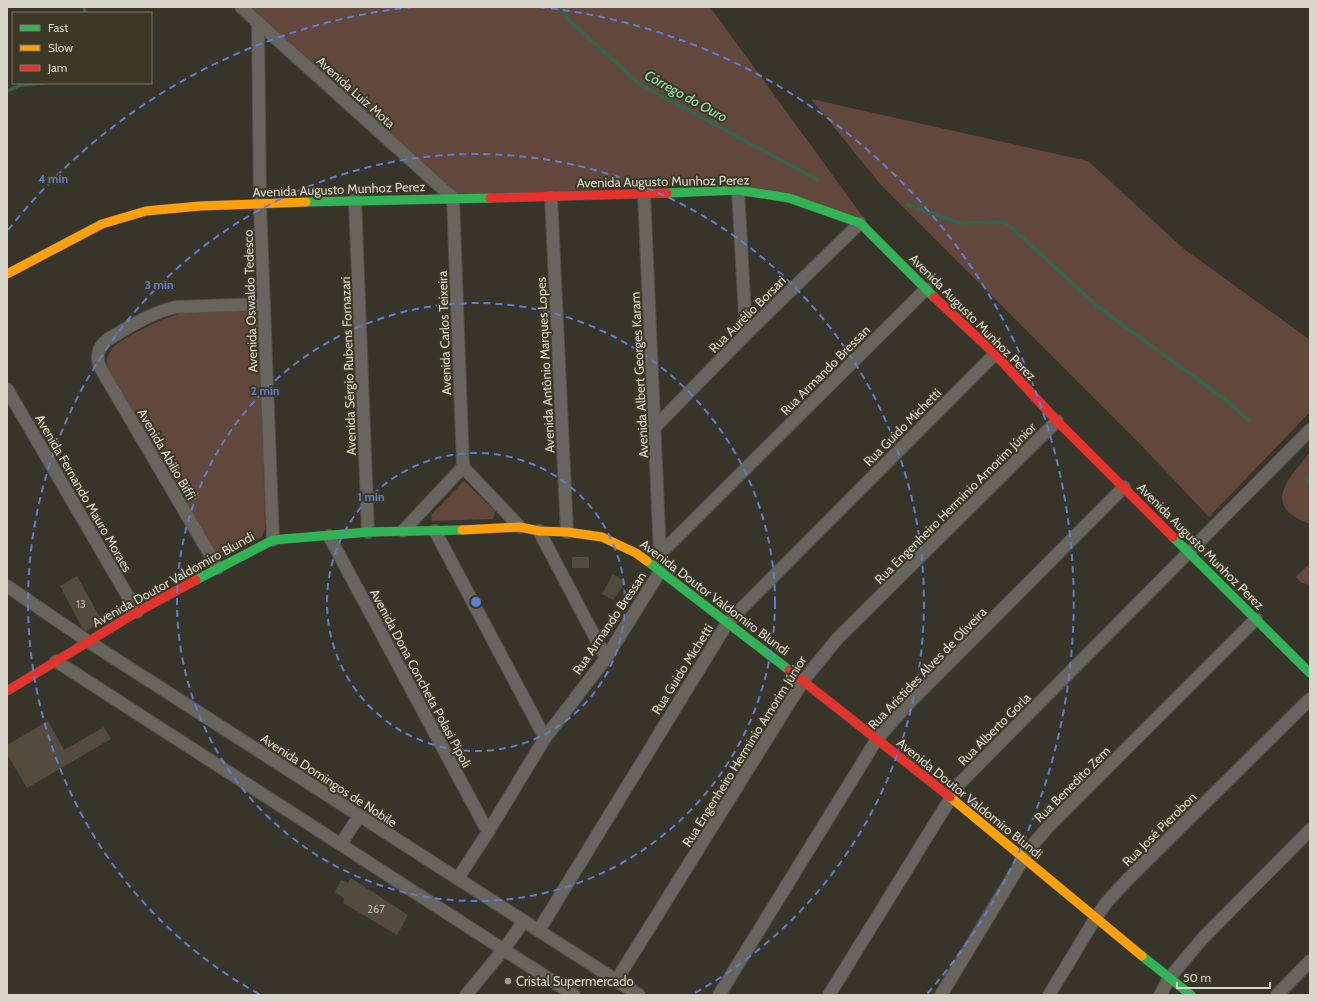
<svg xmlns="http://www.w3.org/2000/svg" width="1317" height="1002" viewBox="0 0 1317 1002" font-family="Cabin,sans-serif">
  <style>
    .green { fill: #62473c }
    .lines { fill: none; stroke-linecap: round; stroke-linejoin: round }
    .stream { stroke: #32644a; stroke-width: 3.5 }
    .building { fill: #544b3f }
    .street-casing { stroke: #525048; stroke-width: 14 }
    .fast-casing { stroke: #525048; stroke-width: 10 }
    .slow-casing { stroke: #525048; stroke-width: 10 }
    .jam-casing { stroke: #525048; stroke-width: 10 }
    .street { stroke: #67655e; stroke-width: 12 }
    .fast { stroke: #30b455; stroke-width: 9 }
    .slow { stroke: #ff9f0a; stroke-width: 9 }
    .jam { stroke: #e5322d; stroke-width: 9 }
    .ring { fill: none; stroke: #5f7ed4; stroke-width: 2; stroke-dasharray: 7 5 }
    .poi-dot { fill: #a09e93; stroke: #3c3825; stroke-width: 1.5 }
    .labels { text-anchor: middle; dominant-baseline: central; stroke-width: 4; stroke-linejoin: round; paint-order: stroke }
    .number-label { font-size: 11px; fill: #b8b4a9 }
    .street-label { font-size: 13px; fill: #d9d7cc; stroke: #3c3825 }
    .poi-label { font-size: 13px; fill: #d9d7cc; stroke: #3c3825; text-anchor: start }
    .water-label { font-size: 14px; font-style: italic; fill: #8ee2b3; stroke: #3c3825 }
    .centre { fill: #5f7ed4; stroke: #3c3825; stroke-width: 2 }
    .ring-label { font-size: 12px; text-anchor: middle; font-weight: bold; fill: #5f7ed4; stroke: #3c3825; stroke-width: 4; stroke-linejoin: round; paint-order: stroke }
  </style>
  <rect width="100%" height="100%" fill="#37342a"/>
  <g class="green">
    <path d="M250,7H710L874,232L737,182L453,197Z"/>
    <path d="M811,99L1088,161L1184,249L1310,340V412L1209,517L1143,447L881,185Z"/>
    <path d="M250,311L257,316L260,321L265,528L262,537L224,556L215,554L109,372C106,364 106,356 112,349C120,338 169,315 183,313C204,309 228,311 250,311Z"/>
    <path d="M1310,452V524C1260,505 1288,481 1310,452Z"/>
    <path d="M464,481L495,511L493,519L432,521L431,515Z"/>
    <path d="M1310,563V585L1302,583L1296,577Z"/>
  </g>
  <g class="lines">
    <g class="stream">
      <path d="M84,7L85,13"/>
      <path d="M561,7L568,19L638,83L818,180"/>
      <path d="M7,91L21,85L43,83"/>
      <path d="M906,204L959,223L1005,222L1102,310L1222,397L1249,421"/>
      <path d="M1306,478L1310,484"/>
    </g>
  </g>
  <g class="building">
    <rect x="572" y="557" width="17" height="11"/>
    <path d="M613,574L626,582L613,600L602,594Z"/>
    <path d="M77,576L102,621L86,631L82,628L60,586Z"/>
    <path d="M48,721L64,750L104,727L111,739L27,788L7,754V745Z"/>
    <path d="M351,878L408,915L397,935L343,903L344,898L335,892L341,880L348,883Z"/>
  </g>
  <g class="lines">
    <defs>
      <g id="street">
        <path d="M241,7L453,198L463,467L520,527"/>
        <path d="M258,22L260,204L273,540"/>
        <path d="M738,190L746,334"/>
        <path d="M644,194L660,554"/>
        <path d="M551,197L567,532"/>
        <path d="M355,200L368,532"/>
        <path d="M7,389L137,612"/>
        <path d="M655,427L746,334L860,223"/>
        <path d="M403,531L463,467"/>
        <path d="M435,531L545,738"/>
        <path d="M539,531L606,658"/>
        <path d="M329,536L488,832"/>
        <path d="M218,568L101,369C95,358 98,347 107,340C130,326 150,313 176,307L264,304"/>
        <path d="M7,586L89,642L639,995"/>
        <path d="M56,661L574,995"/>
        <path d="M341,844L359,816"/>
        <path d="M458,878L488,832L545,738L606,658L661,570L660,554L926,289"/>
        <path d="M539,930L728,622L995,354"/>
        <path d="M616,981L803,681L837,639L1057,421"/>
        <path d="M466,995L504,949L524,921"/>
        <path d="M719,995L877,739L908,704L1124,487"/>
        <path d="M829,995L960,783L1310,430"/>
        <path d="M941,995L1030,848L1048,827L1256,619"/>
        <path d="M1049,995L1095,919L1106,903L1128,879L1310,699"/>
        <path d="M1160,995L1170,977L1202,939L1310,830"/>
        <path d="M1277,995L1310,961"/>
      </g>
      <g id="fast">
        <path d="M667,193L738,190L789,198L860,223L934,297"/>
        <path d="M306,202L490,198"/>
        <path d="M1173,537L1310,673"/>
        <path d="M647,561L789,670"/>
        <path d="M196,580L273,540L368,532L462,530"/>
        <path d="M1142,956L1191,995"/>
      </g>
      <g id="slow">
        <path d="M7,274L102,224L146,211L200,206L306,202"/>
        <path d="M462,530L520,527L539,531L567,532L602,537L636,553L647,561"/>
        <path d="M950,797L1142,956"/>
      </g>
      <g id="jam">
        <path d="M490,198L667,193"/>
        <path d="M934,297L995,354L1057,421L1173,537"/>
        <path d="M789,670L950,797"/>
        <path d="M7,691L137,612L196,580"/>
      </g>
    </defs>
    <use href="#street" class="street-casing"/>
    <use href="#fast" class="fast-casing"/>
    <use href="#slow" class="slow-casing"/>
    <use href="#jam" class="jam-casing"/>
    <use href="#street" class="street"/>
    <use href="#fast" class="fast"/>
    <use href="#slow" class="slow"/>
    <use href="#jam" class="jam"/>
  </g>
  <g class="ring">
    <circle cx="476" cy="602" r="149"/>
    <circle cx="476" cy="602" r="299"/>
    <path d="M259 994A448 448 0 1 1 693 994"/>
    <path d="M8 230A598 598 0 0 1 413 7M539 7A598 598 0 0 1 927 994"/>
  </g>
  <circle class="poi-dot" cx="508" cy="981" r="4"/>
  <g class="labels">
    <g class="number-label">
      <text x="81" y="604">13</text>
      <text x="376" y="909">267</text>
    </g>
    <g class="street-label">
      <text transform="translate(356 92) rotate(42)">Avenida Luiz Mota</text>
      <text transform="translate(663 181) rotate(-1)">Avenida Augusto Munhoz Perez</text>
      <text transform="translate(339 189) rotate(-2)">Avenida Augusto Munhoz Perez</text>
      <text transform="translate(250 301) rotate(-92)">Avenida Oswaldo Tedesco</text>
      <text transform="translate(747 314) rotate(-45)">Rua Aurélio Borsari</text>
      <text transform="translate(973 317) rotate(45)">Avenida Augusto Munhoz Perez</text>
      <text transform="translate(444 333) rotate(-92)">Avenida Carlos Teixeira</text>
      <text transform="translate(545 365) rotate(-93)">Avenida Antônio Marques Lopes</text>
      <text transform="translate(348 366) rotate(-92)">Avenida Sérgio Rubens Fornazari</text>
      <text transform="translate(825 370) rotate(-45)">Rua Armando Bressan</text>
      <text transform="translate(639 375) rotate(-93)">Avenida Albert Georges Karam</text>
      <text transform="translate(902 427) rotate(-45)">Rua Guido Michetti</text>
      <text transform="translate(167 454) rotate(60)">Avenida Abilio Biffi</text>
      <text transform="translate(84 493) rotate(60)">Avenida Fernando Mauro Moraes</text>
      <text transform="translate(955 503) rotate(-45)">Rua Engenheiro Herminio Amorim Júnior</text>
      <text transform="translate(1201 546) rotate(45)">Avenida Augusto Munhoz Perez</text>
      <text transform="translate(173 579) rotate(-29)">Avenida Doutor Valdomiro Blundi</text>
      <text transform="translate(715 597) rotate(37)">Avenida Doutor Valdomiro Blundi</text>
      <text transform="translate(609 623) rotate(-56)">Rua Armando Bressan</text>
      <text transform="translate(927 668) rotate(-46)">Rua Aristides Alves de Oliveira</text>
      <text transform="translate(682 669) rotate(-58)">Rua Guido Michetti</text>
      <text transform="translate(421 678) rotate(62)">Avenida Dona Concheta Polasi Pipoli</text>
      <text transform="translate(994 729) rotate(-45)">Rua Alberto Gorla</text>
      <text transform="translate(744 751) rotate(-58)">Rua Engenheiro Herminio Amorim Júnior</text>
      <text transform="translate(329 780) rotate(33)">Avenida Domingos de Nobile</text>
      <text transform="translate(1072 784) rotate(-45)">Rua Benedito Zem</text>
      <text transform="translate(970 798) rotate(39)">Avenida Doutor Valdomiro Blundi</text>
      <text transform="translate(1159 829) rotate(-45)">Rua José Pierobon</text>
    </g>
    <g class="poi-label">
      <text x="516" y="981">Cristal Supermercado</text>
    </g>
    <g class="water-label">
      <text transform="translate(686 96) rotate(29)">Córrego do Ouro</text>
    </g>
  </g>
  <circle cx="476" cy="602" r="6" class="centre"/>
  <g class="ring-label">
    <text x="53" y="183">4 min</text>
    <text x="159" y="289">3 min</text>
    <text x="265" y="395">2 min</text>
    <text x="371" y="501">1 min</text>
  </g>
  <rect width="1317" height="1002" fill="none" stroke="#d9d7cc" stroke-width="16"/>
  <rect x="12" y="12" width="140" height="72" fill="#3c3825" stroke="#7b7868"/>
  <rect x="20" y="25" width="20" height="6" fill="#30b455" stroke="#7b7868"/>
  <text x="48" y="32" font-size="12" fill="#d9d7cc">Fast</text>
  <rect x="20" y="45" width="20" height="6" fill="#ff9f0a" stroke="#7b7868"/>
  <text x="48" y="52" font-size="12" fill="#d9d7cc">Slow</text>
  <rect x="20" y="65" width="20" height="6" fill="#e5322d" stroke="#7b7868"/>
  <text x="48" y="72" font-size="12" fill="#d9d7cc">Jam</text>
  <path d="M1177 982v6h93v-6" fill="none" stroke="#d9d7cc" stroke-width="2"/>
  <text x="1183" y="982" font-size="12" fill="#d9d7cc" stroke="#3c3825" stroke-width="3" paint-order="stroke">50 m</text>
</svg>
